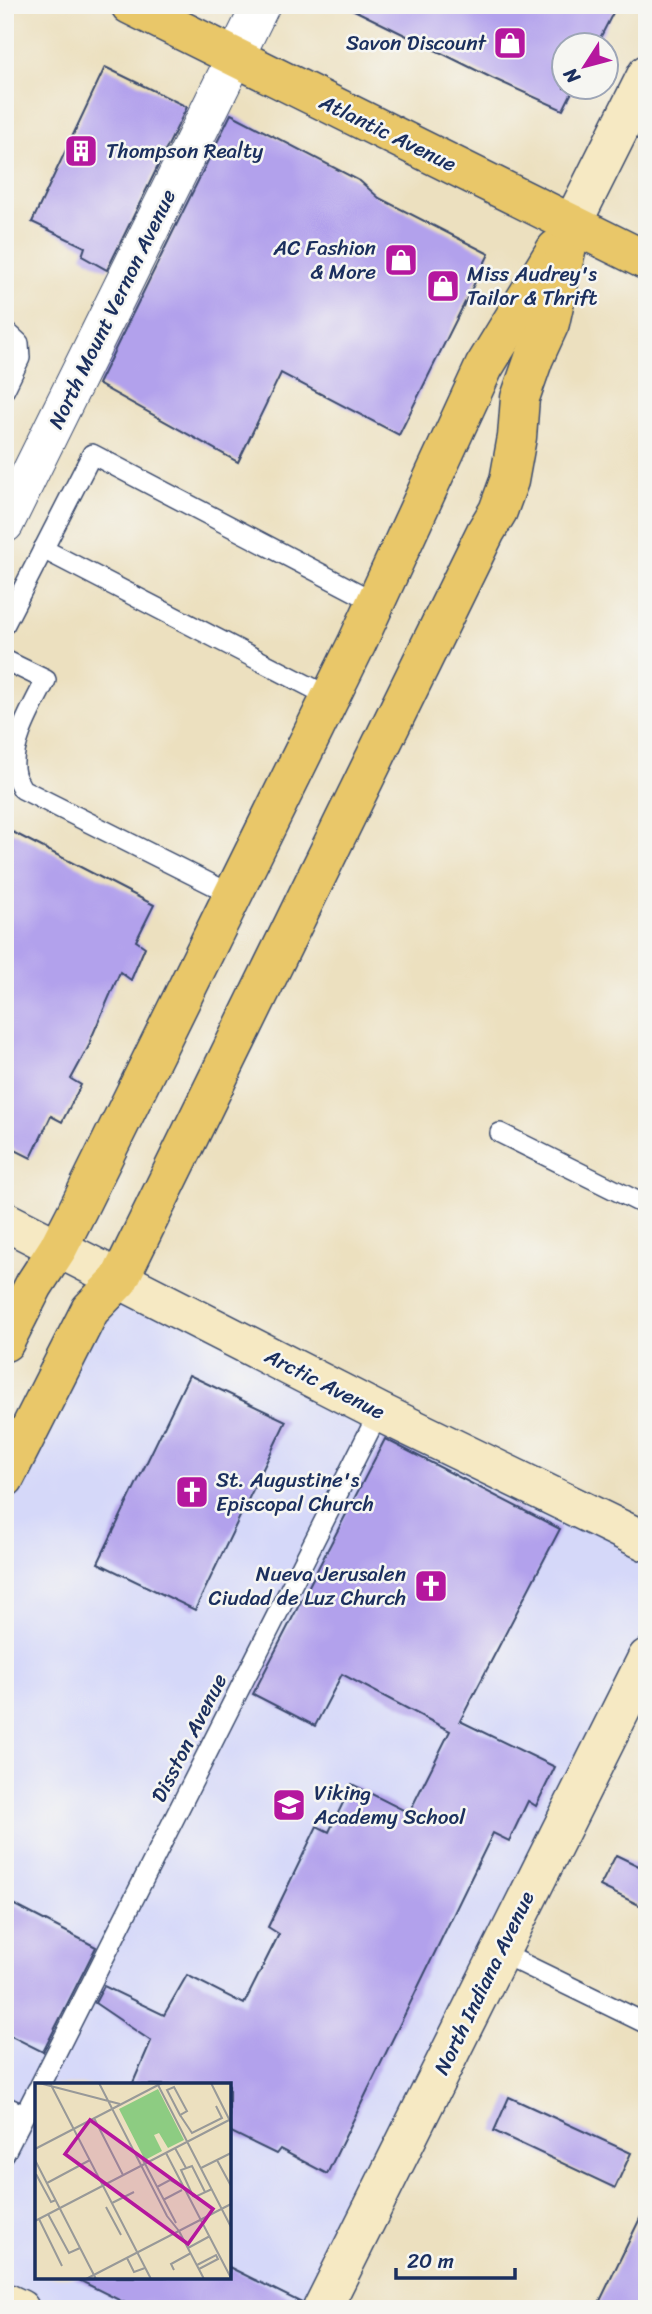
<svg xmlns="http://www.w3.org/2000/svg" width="652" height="2314" viewBox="0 0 652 2314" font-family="Sriracha,sans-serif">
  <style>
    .built { fill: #d5d8f9; fill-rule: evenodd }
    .building { fill: #b2a1ec }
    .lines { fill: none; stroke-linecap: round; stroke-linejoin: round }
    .lane-casing { stroke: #3a4a6d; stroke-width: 22 }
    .street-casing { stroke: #3a4a6d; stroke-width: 39 }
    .secondary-casing { stroke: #3a4a6d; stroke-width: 41 }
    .primary-casing { stroke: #3a4a6d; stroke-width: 41 }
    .highway-casing { stroke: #3a4a6d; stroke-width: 41 }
    .lane { stroke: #fff; stroke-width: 19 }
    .street { stroke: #fff; stroke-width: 37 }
    .secondary { stroke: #f6e9c3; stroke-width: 38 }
    .primary { stroke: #e9c769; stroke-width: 38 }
    .highway { stroke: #e9c769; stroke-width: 38 }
    .labels { text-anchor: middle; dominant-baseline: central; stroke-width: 5; stroke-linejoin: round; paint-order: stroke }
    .poi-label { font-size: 21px; fill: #1b2f5e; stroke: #f6f6f2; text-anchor: start }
    .street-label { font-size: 21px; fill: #1b2f5e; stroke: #f6f6f2 }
    .inset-road { fill: none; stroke: #989998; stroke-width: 2 }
    .view { fill: #b5179e; fill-opacity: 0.15; stroke: #b5179e; stroke-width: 3.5 }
    .inset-edge { fill: none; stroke: #1b2f5e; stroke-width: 3.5 }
  </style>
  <rect width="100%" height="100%" fill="#f6f6f2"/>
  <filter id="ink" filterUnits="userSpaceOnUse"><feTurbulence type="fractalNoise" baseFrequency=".0143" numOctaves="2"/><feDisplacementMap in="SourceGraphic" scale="14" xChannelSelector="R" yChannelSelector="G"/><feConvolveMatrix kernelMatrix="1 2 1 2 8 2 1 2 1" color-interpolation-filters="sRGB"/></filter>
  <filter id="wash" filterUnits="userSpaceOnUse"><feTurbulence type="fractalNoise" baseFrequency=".00686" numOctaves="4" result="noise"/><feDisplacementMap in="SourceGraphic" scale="28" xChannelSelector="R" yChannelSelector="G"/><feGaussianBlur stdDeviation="1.57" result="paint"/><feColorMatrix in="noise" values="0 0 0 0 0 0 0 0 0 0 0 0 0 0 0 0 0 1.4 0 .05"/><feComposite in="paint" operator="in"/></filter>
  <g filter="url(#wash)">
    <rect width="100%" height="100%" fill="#ece0bf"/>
    <path class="built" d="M119,1280L647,1542V1658L322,2309H20L5,2302V1478ZM37,2085H229V2277H37Z"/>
    <g id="blocks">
      <g class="building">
        <path d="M344,5H617L596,46H564V88H574L563,110L492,78Z"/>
        <path d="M105,67L187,107L107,270L82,256L85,247L32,222Z"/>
        <path d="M231,114L360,181L379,198L489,254L399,435L281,373L238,462L98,384Z"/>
        <path d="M5,828L154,905L136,941L145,947L131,980L120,972L90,1041L91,1042L71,1079L81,1085L62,1122L51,1116L31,1158L5,1145Z"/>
        <path d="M189,1375L286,1421L195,1610L98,1563Z"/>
        <path d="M385,1439L560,1529L460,1721L555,1767L536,1806L528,1801L509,1841L493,1833L327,2174L280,2149L276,2154L229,2131V2085H132L151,2041L95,2003L104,1986L164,2015L187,1975L244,2004L279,1934L268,1927L317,1826L329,1832L352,1784L409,1813L450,1731L342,1674L315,1726L253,1694Z"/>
        <path d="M616,1855L647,1870V1909L600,1886Z"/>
        <path d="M5,1900L96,1947L43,2052L5,2033Z"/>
        <path d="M509,2097L631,2153L615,2188L494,2131Z"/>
        <path d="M647,2204V2309H596Z"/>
        <path d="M229,2267L302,2303L300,2309H137L73,2277H229Z"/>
      </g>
    </g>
  </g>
  <g filter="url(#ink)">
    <use href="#blocks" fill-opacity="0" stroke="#3a4a6d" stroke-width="2"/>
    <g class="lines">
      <defs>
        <g id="lane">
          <path d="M5,330L19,343L20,358L5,389"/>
          <path d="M43,549L330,697"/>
          <path d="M5,624L92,454L375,602"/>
          <path d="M5,660L46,680C34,704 8,747 15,774C16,779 20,784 22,789L233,895"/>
          <path d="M500,1133L647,1206"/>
          <path d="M499,1952L647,2024"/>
          <path d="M40,2085L379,1412"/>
          <path d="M5,2106L24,2115"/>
          <path d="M5,2153L37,2090"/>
        </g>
        <path id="street" d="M5,524L261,5"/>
        <g id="secondary">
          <path d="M572,224L647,74"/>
          <path d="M5,1221L379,1412L647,1542"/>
          <path d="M5,2302L20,2309"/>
          <path d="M322,2309L647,1658"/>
        </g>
        <g id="primary">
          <path d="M5,1342L34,1285L58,1248L78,1209L357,643L484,367L556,249"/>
          <path d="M5,1478L90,1310L119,1280L486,531L498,511L509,481L517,437L520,398L534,358L550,323L572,224"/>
        </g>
        <path id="highway" d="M130,5L647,261"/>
      </defs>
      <use href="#lane" class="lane-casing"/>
      <use href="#street" class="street-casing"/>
      <use href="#secondary" class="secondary-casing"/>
      <use href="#primary" class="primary-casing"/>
      <use href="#highway" class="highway-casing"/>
      <use href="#lane" class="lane"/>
      <use href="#street" class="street"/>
      <use href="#secondary" class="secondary"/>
      <use href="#primary" class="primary"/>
      <use href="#highway" class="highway"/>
    </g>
  </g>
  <defs>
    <symbol id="shop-square" viewBox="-11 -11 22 22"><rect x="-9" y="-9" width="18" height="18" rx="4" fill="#b5179e" stroke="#f6f6f2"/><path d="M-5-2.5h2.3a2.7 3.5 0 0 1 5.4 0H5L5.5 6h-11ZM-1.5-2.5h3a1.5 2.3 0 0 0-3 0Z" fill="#fff"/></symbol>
    <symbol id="building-square" viewBox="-11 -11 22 22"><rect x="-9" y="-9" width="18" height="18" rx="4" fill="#b5179e" stroke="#f6f6f2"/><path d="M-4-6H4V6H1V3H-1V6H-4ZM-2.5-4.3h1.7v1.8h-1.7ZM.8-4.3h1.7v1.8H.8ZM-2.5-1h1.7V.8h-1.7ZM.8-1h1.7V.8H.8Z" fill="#fff"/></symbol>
    <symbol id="church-square" viewBox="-11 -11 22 22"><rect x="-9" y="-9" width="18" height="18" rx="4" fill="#b5179e" stroke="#f6f6f2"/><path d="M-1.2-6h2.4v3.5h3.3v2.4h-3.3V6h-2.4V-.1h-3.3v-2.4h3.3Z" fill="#fff"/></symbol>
    <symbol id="school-square" viewBox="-11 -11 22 22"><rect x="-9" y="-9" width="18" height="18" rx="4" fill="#b5179e" stroke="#f6f6f2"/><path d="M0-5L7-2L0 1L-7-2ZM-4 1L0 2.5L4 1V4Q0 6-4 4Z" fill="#fff"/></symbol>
  </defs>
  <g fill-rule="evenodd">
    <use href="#shop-square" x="491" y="24" width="38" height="38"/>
    <use href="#building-square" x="62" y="132" width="38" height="38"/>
    <use href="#shop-square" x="382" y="241" width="38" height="38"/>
    <use href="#shop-square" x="424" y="267" width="38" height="38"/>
    <use href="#church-square" x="173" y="1473" width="38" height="38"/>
    <use href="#church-square" x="412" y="1567" width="38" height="38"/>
    <use href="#school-square" x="270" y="1786" width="38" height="38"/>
  </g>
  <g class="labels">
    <g class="poi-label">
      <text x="486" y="43" text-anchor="end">Savon Discount</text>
      <text x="106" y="151">Thompson Realty</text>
      <text x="376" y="248" text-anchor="end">AC Fashion<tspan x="376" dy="24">&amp; More</tspan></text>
      <text x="467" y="274">Miss Audrey's<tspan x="467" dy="24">Tailor &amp; Thrift</tspan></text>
      <text x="216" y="1480">St. Augustine's<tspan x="216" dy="24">Episcopal Church</tspan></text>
      <text x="406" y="1574" text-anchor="end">Nueva Jerusalen<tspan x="406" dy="24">Ciudad de Luz Church</tspan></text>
      <text x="314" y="1793">Viking<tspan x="314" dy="24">Academy School</tspan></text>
    </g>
    <g class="street-label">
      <text transform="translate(388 133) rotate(26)">Atlantic Avenue</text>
      <text transform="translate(112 309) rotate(-64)">North Mount Vernon Avenue</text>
      <text transform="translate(325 1384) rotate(27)">Arctic Avenue</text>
      <text transform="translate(189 1738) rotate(-63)">Disston Avenue</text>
      <text transform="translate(484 1983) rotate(-64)">North Indiana Avenue</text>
    </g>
  </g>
  <g transform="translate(35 2083)">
    <rect width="196" height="196" fill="#ece0bf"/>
    <path d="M123,6L149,57L133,65L124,50L119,52L127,68L110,77L84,26Z" fill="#8dcc82"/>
    <path class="inset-road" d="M4,0L85,21M15,0L116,196M64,0L132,133L144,148M122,0L196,144M176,0L196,40M139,4L152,28L145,32L132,7ZM145,32L157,50L187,35L181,23M59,35L88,92M140,65L151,85M0,66L127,0M131,70L196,195M107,75L141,140M0,77L61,196M182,77L196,103M166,85L196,70M1,91L16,119L21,117M12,100L55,77M122,104L135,97L145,103M170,109L157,83L146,87L158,113L160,114L177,106M128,117L147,107M77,120L99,109M71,124L86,152M13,131L34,170L45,165M4,136L27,183M0,138L196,36M144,148L169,196M153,165L175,153M92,175L99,189L110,185M162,182L181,172L183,176L164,186M139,187L136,181L156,170M51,196L196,121"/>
    <path class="view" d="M55,37L178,126L153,161L30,71Z"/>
    <rect width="196" height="196" class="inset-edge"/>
  </g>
  <rect width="652" height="2314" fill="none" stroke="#f6f6f2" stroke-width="28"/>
  <g transform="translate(585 66) rotate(234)"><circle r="33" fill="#f6f6f2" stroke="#9ea6b7" stroke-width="2"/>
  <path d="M0-5L12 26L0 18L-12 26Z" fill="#b5179e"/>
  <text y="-10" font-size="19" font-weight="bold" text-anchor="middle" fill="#1b2f5e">N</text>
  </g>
  <path d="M396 2268v10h119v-10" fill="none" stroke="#1b2f5e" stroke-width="3.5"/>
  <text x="407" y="2268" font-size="21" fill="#1b2f5e" stroke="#f6f6f2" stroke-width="5" paint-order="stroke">20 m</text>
</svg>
